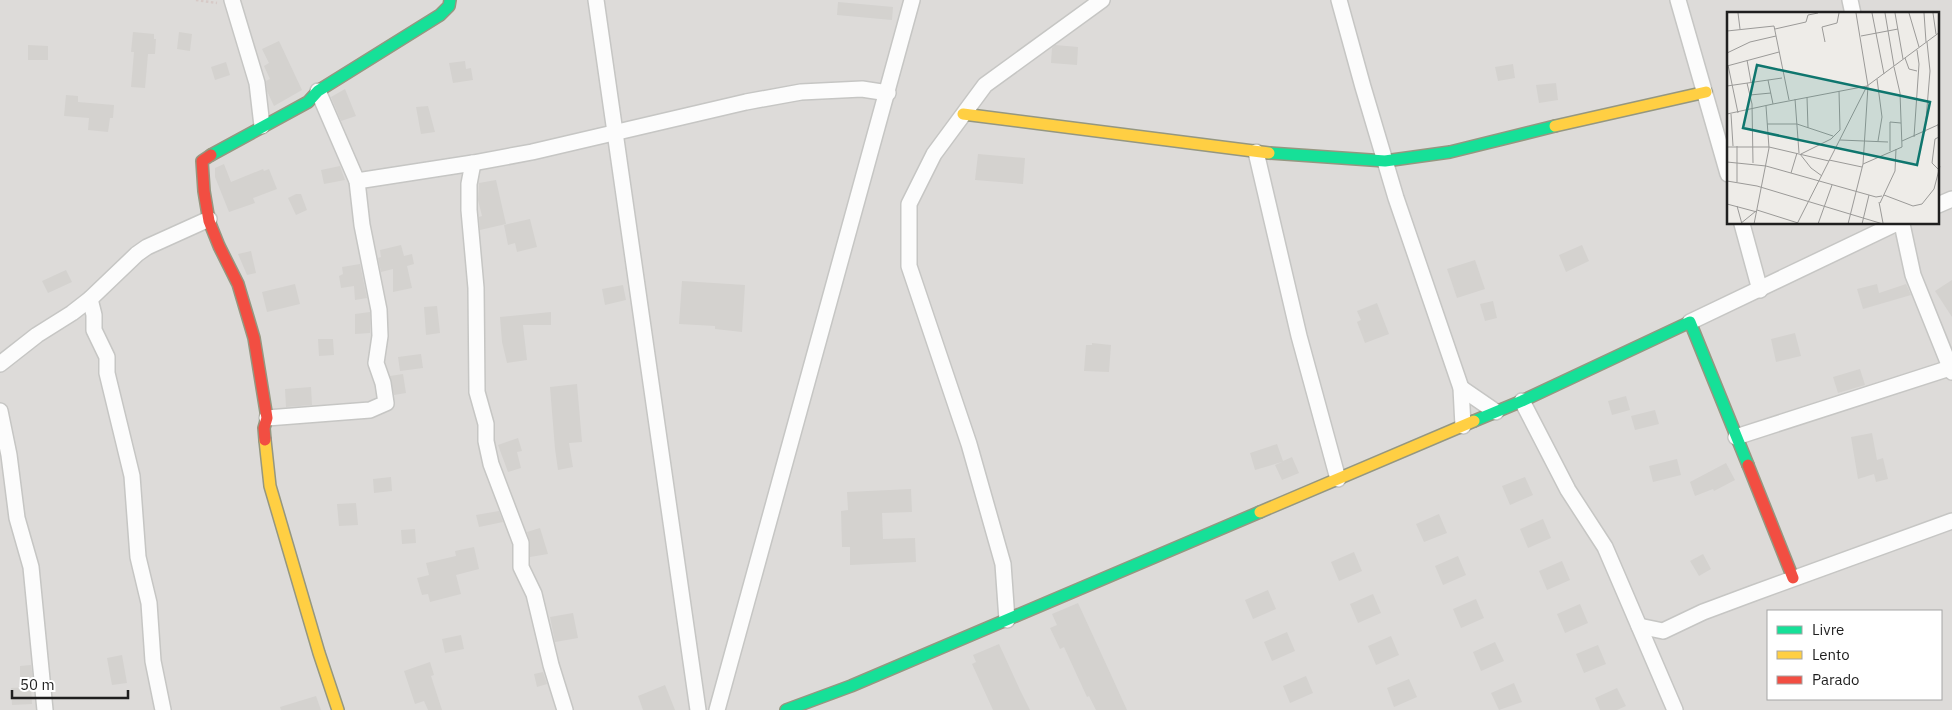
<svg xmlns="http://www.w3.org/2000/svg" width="1952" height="710" viewBox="0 0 1952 710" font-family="'IBM Plex Sans',sans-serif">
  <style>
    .residential { fill: #dddbd9; fill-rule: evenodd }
    .building { fill: #d4d2cf }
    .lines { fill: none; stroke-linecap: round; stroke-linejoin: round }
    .street-casing { stroke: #c6c6c4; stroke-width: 18 }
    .fast-casing { stroke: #959780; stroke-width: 14 }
    .slow-casing { stroke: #959780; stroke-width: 14 }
    .jam-casing { stroke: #959780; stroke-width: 14 }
    .path { stroke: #d7cac7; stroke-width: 2.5; stroke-dasharray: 2.5 2.5; stroke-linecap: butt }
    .street { stroke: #fcfcfc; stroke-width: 15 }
    .fast { stroke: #16e098; stroke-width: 11 }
    .slow { stroke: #ffcf43; stroke-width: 11 }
    .jam { stroke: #f24e42; stroke-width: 11 }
    .inset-road { fill: none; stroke: #9b9a98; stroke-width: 1 }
    .view { fill: #0f766e; fill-opacity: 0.15; stroke: #0f766e; stroke-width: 2.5 }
    .inset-edge { fill: none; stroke: #1f1f1f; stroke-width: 2.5 }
  </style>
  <rect width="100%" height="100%" fill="#eeece8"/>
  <path class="residential" d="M0,0H1952V710H0ZM1728,14H1938V224H1728ZM1768,611H1941V699H1768Z"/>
  <g class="building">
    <path d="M838,2L893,7L892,20L837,15Z"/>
    <path d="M133,32L154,34V39H156L155,54H148L145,88L131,87L134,52H131Z"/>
    <path d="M179,32L192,34L190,51L177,49Z"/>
    <path d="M279,41L302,90L274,106L267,91L266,81L270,79L264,66L269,63L262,49Z"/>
    <path d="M28,45L48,46V60H28Z"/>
    <path d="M1055,45L1078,47L1077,65L1051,63L1052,48Z"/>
    <path d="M465,61L466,69L471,68L473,80L453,83L449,63Z"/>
    <path d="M226,62L230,75L215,80L211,67Z"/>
    <path d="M1513,64L1515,78L1498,81L1495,67Z"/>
    <path d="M1556,83L1558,100L1539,103L1536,85Z"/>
    <path d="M345,89L356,116L341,121L331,97Z"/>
    <path d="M66,95L78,96V102L114,105L113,118H110L108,132L88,130L89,118L64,116Z"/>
    <path d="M428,106L435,132L421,134L416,107Z"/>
    <path d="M978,154L1025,158L1023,184L975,180Z"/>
    <path d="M224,164L231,182L263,169L264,171L269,169L277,189L253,198L255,203L229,212L215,177V168Z"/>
    <path d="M340,166L345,180L324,184L321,170Z"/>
    <path d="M496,180L506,224L480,230L479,217L482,216L478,200L479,183Z"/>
    <path d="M296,194H301L307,210L296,215L288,198Z"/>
    <path d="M530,219L537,247L517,252L515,243L508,245L504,225Z"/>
    <path d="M401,245L404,256L412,254L414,264L407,266L412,288L393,292V269L381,272L378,258L381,257L380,250Z"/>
    <path d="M1582,245L1589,261L1566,272L1559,255Z"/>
    <path d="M251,251L256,273L247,275L238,254Z"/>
    <path d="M1475,260L1485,289L1457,298L1447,269Z"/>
    <path d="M360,264L367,298L355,300L354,286L341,288L339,276L343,274L342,267Z"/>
    <path d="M66,270L72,282L48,293L42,281Z"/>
    <path d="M1952,280V317L1935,291Z"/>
    <path d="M682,281L745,285L742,332L715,329V326L679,324Z"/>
    <path d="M295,284L300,304L267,312L262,292Z"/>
    <path d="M1877,284L1879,293L1906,284L1911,295L1863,309L1857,289Z"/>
    <path d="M623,285L626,300L605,305L602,289Z"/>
    <path d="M1493,301L1497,318L1485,321L1480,304Z"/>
    <path d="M1377,303L1389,334L1365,343L1357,322L1361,320L1357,311Z"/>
    <path d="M437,306L440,333L426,335L424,307Z"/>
    <path d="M370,312V333L355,334V314Z"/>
    <path d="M551,312V325H523L527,360L507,363L502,342L500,317Z"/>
    <path d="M1795,333L1801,356L1776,362L1771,339Z"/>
    <path d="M318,339H333L334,355L319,356Z"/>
    <path d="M1092,343L1111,345L1109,372L1084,371L1086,345H1092Z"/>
    <path d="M421,354L423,368L400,371L398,357Z"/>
    <path d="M1860,369L1865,385L1838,393L1833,377Z"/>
    <path d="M403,374L406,393L394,395L390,376Z"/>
    <path d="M577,384L582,442L569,443L573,467L558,470L555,449L550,387Z"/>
    <path d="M311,387L312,405L286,407L285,389Z"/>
    <path d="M1626,396L1630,410L1612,415L1608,401Z"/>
    <path d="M1655,410L1659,424L1635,430L1631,416Z"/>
    <path d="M1872,433L1877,460L1883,458L1888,479L1876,482L1874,474L1858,479L1851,437Z"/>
    <path d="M518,438L522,451L517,452L521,468L508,472L498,445Z"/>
    <path d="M1277,444L1283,461L1292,457L1299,473L1282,480L1275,465L1282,462L1255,470L1250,453Z"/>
    <path d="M1677,459L1681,475L1653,482L1649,466Z"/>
    <path d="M1726,463L1735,480L1714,491L1713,489L1695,496L1690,482Z"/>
    <path d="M391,477L392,491L374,493L373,479Z"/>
    <path d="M1525,477L1533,495L1510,505L1502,486Z"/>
    <path d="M911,489L912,512L882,513L883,539L915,538L916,562L850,565V547H842L841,511L848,510L847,492Z"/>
    <path d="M356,503L358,525L339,526L337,504Z"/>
    <path d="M499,511L503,522L479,527L476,515Z"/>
    <path d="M1439,514L1447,533L1424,542L1416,524Z"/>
    <path d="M1543,519L1551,538L1528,548L1520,529Z"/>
    <path d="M540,528L548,554L530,557V543L527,532Z"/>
    <path d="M415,529L416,543L402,544L401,530Z"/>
    <path d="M474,547L479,569L456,575L461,594L430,602L428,594L422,595L417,578L429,575L426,563L456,556L455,551Z"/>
    <path d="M1354,552L1362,571L1339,581L1331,562Z"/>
    <path d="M1703,554L1711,569L1699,576L1690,561Z"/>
    <path d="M1458,556L1466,575L1443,585L1435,566Z"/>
    <path d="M1562,561L1570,580L1547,590L1539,571Z"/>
    <path d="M1268,590L1276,609L1253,619L1245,600Z"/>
    <path d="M1373,594L1381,613L1358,623L1350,604Z"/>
    <path d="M1476,599L1484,618L1461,628L1453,609Z"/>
    <path d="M1078,603L1112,677L1127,710H1096L1089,696L1087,697L1064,647L1060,649L1050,628L1057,625L1052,614Z"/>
    <path d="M1580,604L1588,623L1565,633L1557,614Z"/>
    <path d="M573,613L578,638L555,642L550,617Z"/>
    <path d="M1287,632L1295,651L1272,661L1264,642Z"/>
    <path d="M461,635L464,649L445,653L442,639Z"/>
    <path d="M1391,636L1399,655L1376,665L1368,646Z"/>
    <path d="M1495,642L1504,661L1481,671L1473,652Z"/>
    <path d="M999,644L1020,690L1030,710H993L972,664L976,662L973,655Z"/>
    <path d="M1598,645L1606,664L1584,673L1576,654Z"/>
    <path d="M122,655L127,683L112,685L107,658Z"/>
    <path d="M430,662L434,675L431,676L442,710H428L424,701L415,704L404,671Z"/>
    <path d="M31,665L33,679L20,680V666Z"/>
    <path d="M543,672L547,684L537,687L534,674Z"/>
    <path d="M1306,676L1313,693L1290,703L1283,686Z"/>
    <path d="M1409,679L1417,697L1394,707L1387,688Z"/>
    <path d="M1514,683L1522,702L1499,710L1491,693Z"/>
    <path d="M665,685L675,710H643L638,696Z"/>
    <path d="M31,687L32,704L12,705L11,688Z"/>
    <path d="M1617,688L1626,706L1617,710H1600L1595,698Z"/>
    <path d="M316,696L321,710H281L280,707Z"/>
  </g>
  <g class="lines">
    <defs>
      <g id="street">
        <path d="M232,0L257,83L262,126"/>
        <path d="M596,0L698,710"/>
        <path d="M1339,0L1363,87L1396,198L1461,388L1463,426"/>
        <path d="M1678,0L1728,174"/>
        <path d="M1850,0L1853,14"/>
        <path d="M1256,152L1299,336L1338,479"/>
        <path d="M473,163L469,184V210L476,288L477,392L486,424V441L491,464L521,543V567L534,594L551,665L565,710"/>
        <path d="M357,181L473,163L532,152L746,102L801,92L862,89L888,93"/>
        <path d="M1938,205L1952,199"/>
        <path d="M1742,224L1760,290"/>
        <path d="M1902,224L1913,275L1952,372"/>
        <path d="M90,299L94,315V330L107,357V373L132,476L138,557L149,603L153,661L163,710"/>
        <path d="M1690,322L1895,224"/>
        <path d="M0,364L37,335L72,313L90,299L137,254L147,247L209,219"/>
        <path d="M1461,388L1496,412"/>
        <path d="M1522,401L1568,490L1605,547L1675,710"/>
        <path d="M0,411L9,455L17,518L31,567L45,710"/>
        <path d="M267,418L370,410L386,403L383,383L376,363L380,336L379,310L362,225L357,181L318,91"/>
        <path d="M1736,437L1950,368"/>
        <path d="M1007,620L1003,564L969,444L909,266V204L934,154L985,85L1102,0"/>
        <path d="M1639,626L1663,631L1703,612L1754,593L1952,521"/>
        <path d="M717,710L912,0"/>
      </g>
      <g id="fast">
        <path d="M1269,153L1385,161L1450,152L1555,126"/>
        <path d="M211,155L308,102L318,91L440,15L449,6L450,0"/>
        <path d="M1474,421L1522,401L1690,322L1748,465"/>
        <path d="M786,710L851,686L1260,512"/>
      </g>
      <g id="slow">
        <path d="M963,114L1269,153"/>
        <path d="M1555,126L1706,92"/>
        <path d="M265,440L270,486L319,653L338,710"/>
        <path d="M1260,512L1474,421"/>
      </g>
      <g id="jam">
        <path d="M211,155L202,161L204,191L209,221L219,246L238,284L254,338L267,418L264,428L265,440"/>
        <path d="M1748,465L1793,578"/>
      </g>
    </defs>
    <use href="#street" class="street-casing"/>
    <use href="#fast" class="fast-casing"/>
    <use href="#slow" class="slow-casing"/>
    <use href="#jam" class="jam-casing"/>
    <path class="path" d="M196,0L217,3"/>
    <use href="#street" class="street"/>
    <use href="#fast" class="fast"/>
    <use href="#slow" class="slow"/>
    <use href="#jam" class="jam"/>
  </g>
  <g transform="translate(1727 12)">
    <rect width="212" height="212" fill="#eeece8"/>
    <path class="inset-road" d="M11,1L13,17M145,1L157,62M158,1L167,54M168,1L176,47M182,1L192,35M197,1L199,30M206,1L209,22M48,17L79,10L81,3L91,1M0,19L47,14L62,88M134,24L171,17M98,30L95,15L110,11L112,1M0,41L23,30L49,24M178,46L182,57L190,59M20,48L24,70M1,53L11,101M0,54L52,40M150,67L155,105L151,129M41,68L46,92L140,74M20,71L25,92L26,151M0,74L55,66M23,83L44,81M80,85L81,116M68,87L72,141M0,102L46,92M4,102L6,134M40,112H70L106,124M211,112L212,125L208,127L205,151L212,158M198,120L203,59L200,30M187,125L192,52L190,38M113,128L161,130M175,129L213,112M10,134V170M0,135H42L102,149M163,139V110L174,111M73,142L84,156L95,164M74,142L104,127L113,118L112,79M102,148L135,155M0,150L39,154L149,185L155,184M136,152L175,135L173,81L167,55M64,161L70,141M0,169L30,174L156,212M157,183L186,194L195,192L207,177L213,154M152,190L156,211M153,191L168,159L169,137M0,192L30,200M10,194L15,212M30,198L71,211M13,212L29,199M27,212L42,136L39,94M70,212L140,74L213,20M91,212L105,173M121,212L136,152L141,74L129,1M135,212L142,183"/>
    <path class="view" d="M30,53L203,90L190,153L16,116Z"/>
    <rect width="212" height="212" class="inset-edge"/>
  </g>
  <rect x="1767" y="610" width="175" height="90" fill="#ffffff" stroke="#a5a5a5"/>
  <rect x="1777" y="626" width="25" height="8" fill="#16e098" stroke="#a5a5a5"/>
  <text x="1812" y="635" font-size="15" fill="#1f1f1f">Livre</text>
  <rect x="1777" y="651" width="25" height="8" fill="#ffcf43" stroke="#a5a5a5"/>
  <text x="1812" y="660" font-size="15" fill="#1f1f1f">Lento</text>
  <rect x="1777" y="676" width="25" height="8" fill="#f24e42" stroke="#a5a5a5"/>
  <text x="1812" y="685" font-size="15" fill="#1f1f1f">Parado</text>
  <path d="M12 690v8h116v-8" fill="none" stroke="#1f1f1f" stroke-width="2.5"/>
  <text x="20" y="690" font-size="15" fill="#1f1f1f" stroke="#ffffff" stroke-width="4" paint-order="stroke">50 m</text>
</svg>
